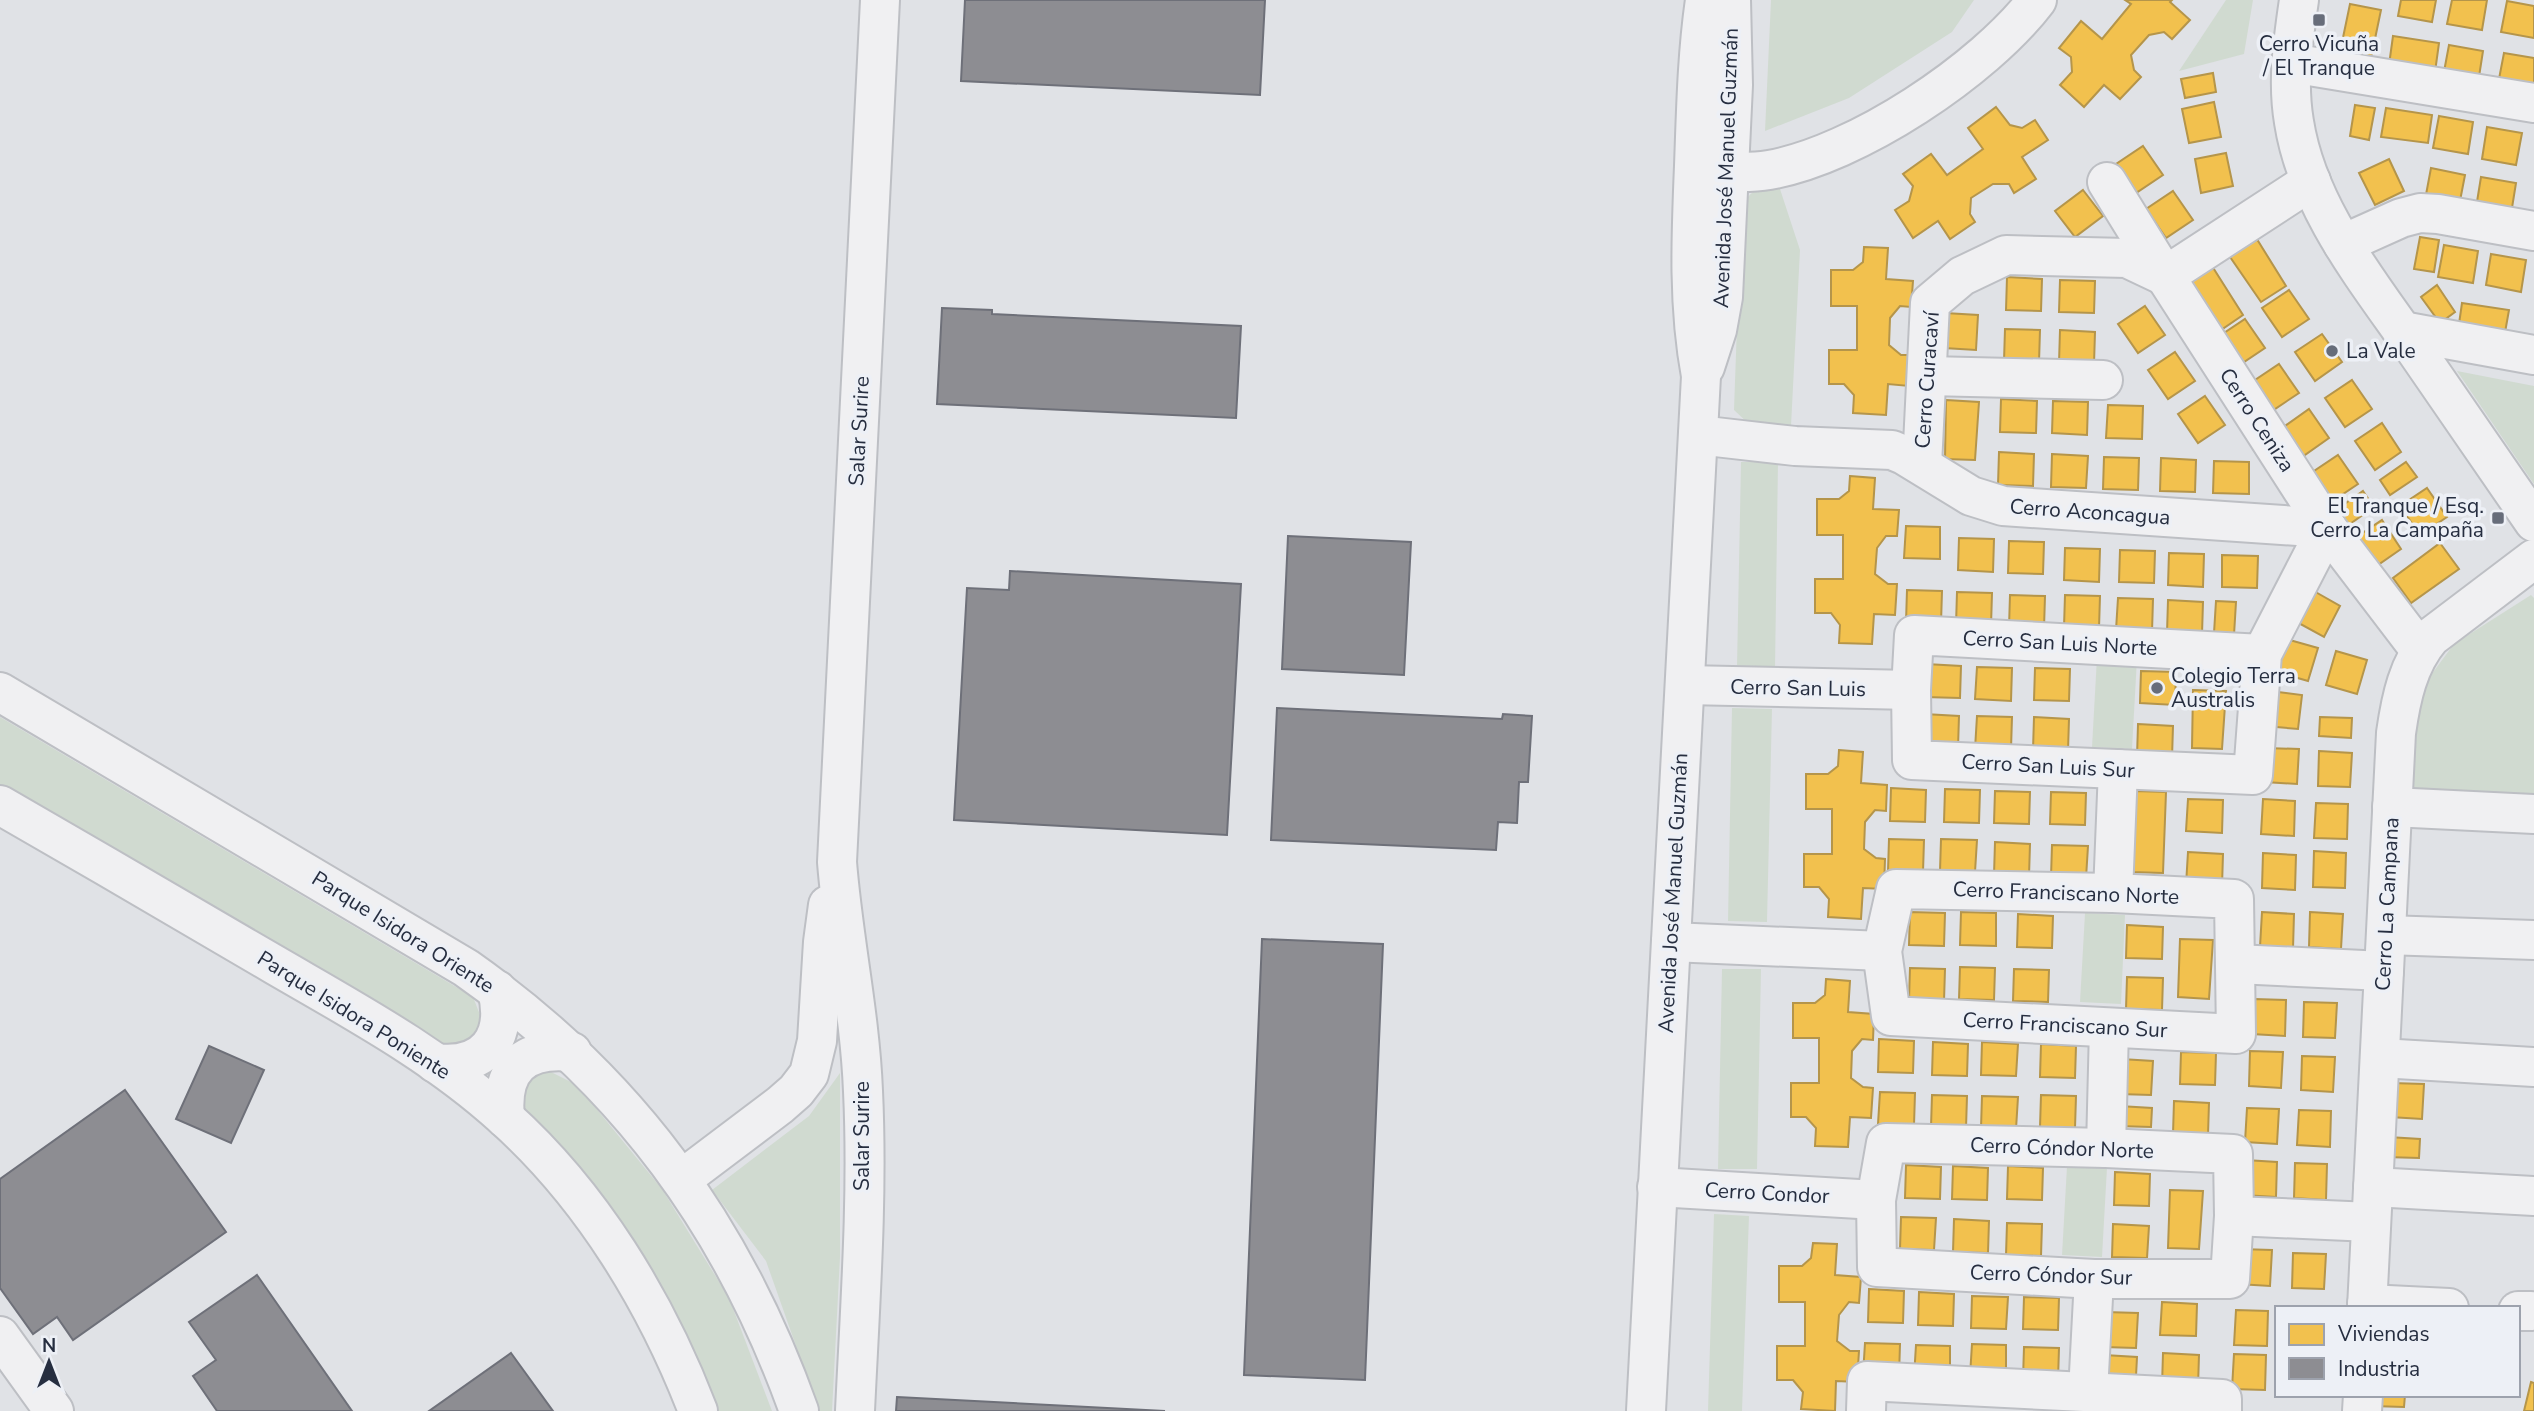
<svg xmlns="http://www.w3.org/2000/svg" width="2534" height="1411" viewBox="0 0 2534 1411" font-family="'Nunito Sans',sans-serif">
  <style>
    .green { fill: #d0dad0 }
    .homes { fill: #f2c14e; stroke: #b5954a; stroke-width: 2 }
    .industry { fill: #8d8d92; stroke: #6e7079; stroke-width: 2 }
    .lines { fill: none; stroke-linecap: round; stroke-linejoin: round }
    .minor-casing { stroke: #bdbfc4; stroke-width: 42 }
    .minor { stroke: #f0f0f2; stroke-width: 38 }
    .poi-dot { fill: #676d7a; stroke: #edf0f6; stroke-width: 2.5 }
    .labels { text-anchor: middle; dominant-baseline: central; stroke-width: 7; stroke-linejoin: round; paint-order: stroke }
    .poi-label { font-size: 21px; fill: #262e40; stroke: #edf0f6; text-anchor: start }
    .street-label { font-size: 21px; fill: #262e40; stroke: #edf0f6 }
  </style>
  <rect width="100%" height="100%" fill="#e0e2e6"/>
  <g class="green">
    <path d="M1771,0H1974L1952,32L1849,98L1765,131Z"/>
    <path d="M2226,0H2253L2244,54L2179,71Z"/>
    <path d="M1779,186L1800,250L1791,426L1750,425L1734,410L1741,212C1749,188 1757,189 1779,186Z"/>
    <path d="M2457,371L2534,386V484Z"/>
    <path d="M1741,462H1778L1775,668L1737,667Z"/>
    <path d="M2531,595L2534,598V803L2409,793L2407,738L2431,675L2454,644Z"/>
    <path d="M2097,657L2137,659L2132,749L2092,747Z"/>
    <path d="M1732,708L1772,709L1767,922L1728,921Z"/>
    <path d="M0,717L473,997L482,1020L475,1040L431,1050L0,795Z"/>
    <path d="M2085,913L2125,915L2121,1004L2080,1002Z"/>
    <path d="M1722,969H1761L1757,1169H1718Z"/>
    <path d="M543,1068L577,1085L662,1189L729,1298L772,1411H712L525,1121L521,1087Z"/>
    <path d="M840,1073V1257L832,1411H819L766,1261L712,1190L809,1116Z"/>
    <path d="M2067,1166L2107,1168L2102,1257L2062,1255Z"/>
    <path d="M1714,1214L1749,1216L1742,1411H1708Z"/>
  </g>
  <g class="homes">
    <path d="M2125,0H2172L2170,2L2190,20L2172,39L2164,32L2149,35L2131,55L2134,70L2141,77L2120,99L2104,85L2084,107L2060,85L2072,72L2071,57L2059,48L2081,21L2102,39L2131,4Z"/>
    <path d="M2401,0H2436L2432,22L2398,16Z"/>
    <path d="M2452,0H2487L2482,30L2447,24Z"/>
    <path d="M2507,1L2534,6V38L2501,32Z"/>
    <path d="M2350,4L2381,10L2371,58L2340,52Z"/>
    <path d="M2393,36L2439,43L2435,72L2389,65Z"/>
    <path d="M2449,45L2483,51L2478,83L2443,77Z"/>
    <path d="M2504,53L2534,58V86L2498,84Z"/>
    <path d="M2213,73L2216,92L2185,98L2181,79Z"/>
    <path d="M2214,102L2221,137L2189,143L2182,109Z"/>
    <path d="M2355,105L2375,108L2369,140L2350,136Z"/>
    <path d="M1996,107L2010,125L2022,128L2035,120L2048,140L2022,157L2036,179L2014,193L2009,184H1993L1971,198L1970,214L1975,222L1950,239L1938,221L1913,238L1895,210L1909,201L1913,186L1903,174L1931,154L1947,175L1983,149L1968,128Z"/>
    <path d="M2386,108L2432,115L2428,143L2381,137Z"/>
    <path d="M2439,116L2473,122L2468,154L2433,148Z"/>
    <path d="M2487,127L2522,133L2516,165L2482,159Z"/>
    <path d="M2143,146L2163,175L2136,193L2116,164Z"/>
    <path d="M2226,153L2233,186L2201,193L2195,159Z"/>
    <path d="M2389,159L2404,191L2375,205L2359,173Z"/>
    <path d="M2431,168L2465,175L2459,206L2425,200Z"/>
    <path d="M2481,177L2516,183L2511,214L2476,208Z"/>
    <path d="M2083,190L2103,216L2075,237L2055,211Z"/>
    <path d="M2173,191L2193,220L2166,238L2146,209Z"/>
    <path d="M2255,236L2286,286L2261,302L2228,254Z"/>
    <path d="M2420,237L2439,240L2434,272L2414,269Z"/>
    <path d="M2444,245L2478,251L2473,283L2438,277Z"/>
    <path d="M1864,247L1888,248L1886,279L1913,281L1911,307L1900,306L1890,318L1889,345L1901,355H1911L1909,386L1888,384L1886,415L1853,413L1854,395L1844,384H1829V350H1857V306H1831V270H1853L1863,262Z"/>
    <path d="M2491,254L2526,260L2521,292L2486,285Z"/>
    <path d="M2212,266L2243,315L2218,332L2185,283Z"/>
    <path d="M2007,277L2042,279L2041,311L2006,310Z"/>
    <path d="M2060,280L2095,281L2094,313L2059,312Z"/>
    <path d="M2437,285L2455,312L2440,323L2421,297Z"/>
    <path d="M2289,290L2309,319L2282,337L2262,308Z"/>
    <path d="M2462,303L2509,310L2504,338L2458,331Z"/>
    <path d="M2145,306L2165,335L2138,353L2118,324Z"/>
    <path d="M1945,313L1978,315L1976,350L1944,348Z"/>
    <path d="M2245,319L2265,348L2238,366L2218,337Z"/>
    <path d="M2005,329L2040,330L2039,362L2004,361Z"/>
    <path d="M2060,330L2095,332L2094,364L2059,363Z"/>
    <path d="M2322,334L2342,362L2315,381L2295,352Z"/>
    <path d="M2175,352L2195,381L2168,399L2148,370Z"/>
    <path d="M2279,364L2299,393L2272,411L2252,382Z"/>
    <path d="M2352,380L2372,409L2345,427L2325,398Z"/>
    <path d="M2205,396L2225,425L2198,443L2178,414Z"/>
    <path d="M2001,399L2037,401L2036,433L2000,432Z"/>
    <path d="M1946,400L1979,402L1975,460L1945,459Z"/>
    <path d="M2053,401L2088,402L2087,435L2052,433Z"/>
    <path d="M2108,405L2143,406L2142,439L2106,438Z"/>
    <path d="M2309,409L2329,438L2302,457L2282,428Z"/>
    <path d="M2382,423L2401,452L2375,470L2355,441Z"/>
    <path d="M1999,452L2034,454L2033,486L1998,485Z"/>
    <path d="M2052,454L2088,456L2086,488L2051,487Z"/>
    <path d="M2338,455L2358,484L2331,502L2311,473Z"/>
    <path d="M2104,457L2139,458L2138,490L2103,489Z"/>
    <path d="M2161,458L2196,460L2195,492L2160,491Z"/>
    <path d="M2214,461L2249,462V494L2213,493Z"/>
    <path d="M2406,462L2417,477L2390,495L2380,480Z"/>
    <path d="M1850,476L1875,478L1873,509L1899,510L1897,536H1886L1877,548L1875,574L1888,584H1897L1895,615L1874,614L1872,644L1839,643L1840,625L1831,613H1815V579H1843V535H1817V499H1839L1849,491Z"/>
    <path d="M2427,488L2447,517L2420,535L2400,506Z"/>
    <path d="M2363,491L2374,507L2347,526L2336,510Z"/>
    <path d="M2382,520L2401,549L2375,567L2355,538Z"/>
    <path d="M1906,526L1940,527V559L1904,558Z"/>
    <path d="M1959,538L1994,539L1993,572L1958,570Z"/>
    <path d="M2009,541L2044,542L2043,574L2008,573Z"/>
    <path d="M2440,543L2459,569L2411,603L2393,578Z"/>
    <path d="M2065,548L2100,549L2099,582L2064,580Z"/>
    <path d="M2120,550L2155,551L2154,583L2119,582Z"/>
    <path d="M2169,553L2204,554L2203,587L2168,585Z"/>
    <path d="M2222,555L2258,556L2257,588L2222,587Z"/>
    <path d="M1907,590L1942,591L1941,623L1906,622Z"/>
    <path d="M2312,590L2340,606L2324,637L2295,621Z"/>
    <path d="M1957,592L1992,593L1991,626L1956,625Z"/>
    <path d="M2010,595L2045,596L2044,628L2009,627Z"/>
    <path d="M2065,595L2100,596L2099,628L2064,627Z"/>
    <path d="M2118,598L2153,599L2152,632L2116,630Z"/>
    <path d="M2168,600L2203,602L2202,634L2167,633Z"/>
    <path d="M2216,601L2236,602L2234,635L2214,633Z"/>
    <path d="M2286,639L2318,648L2308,681L2277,672Z"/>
    <path d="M2336,651L2367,660L2357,694L2326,685Z"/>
    <path d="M1926,664L1961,666L1960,698L1924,697Z"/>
    <path d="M1977,667L2012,668L2011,701L1975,699Z"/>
    <path d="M2035,668L2070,669L2069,701L2034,700Z"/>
    <path d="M2141,671L2176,672L2175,705L2140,703Z"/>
    <path d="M2193,690L2226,691L2222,749L2192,748Z"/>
    <path d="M2270,691L2302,695L2298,729L2265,726Z"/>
    <path d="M1924,714L1959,716L1958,748L1923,747Z"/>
    <path d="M1977,716L2012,717L2011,749H1975Z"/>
    <path d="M2034,717L2069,719L2068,751L2033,750Z"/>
    <path d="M2320,717L2352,718L2351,738L2319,736Z"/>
    <path d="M2138,724L2173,726L2172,758L2137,757Z"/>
    <path d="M2266,748L2299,749L2297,784L2265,782Z"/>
    <path d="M1839,750L1863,752L1861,783L1887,785L1886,811L1875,810L1865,822L1864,849L1876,858L1885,859L1884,889L1863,888L1861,919L1828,917L1829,899L1819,887H1804V854H1832V809H1806V774H1828L1838,766Z"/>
    <path d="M2319,751L2352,753L2350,787L2318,786Z"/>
    <path d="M1891,788L1926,790L1925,822L1890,821Z"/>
    <path d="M1945,789L1980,790L1979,823L1944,822Z"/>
    <path d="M1995,791L2030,792L2029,824L1994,823Z"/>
    <path d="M2134,791L2166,792L2163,873L2131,872Z"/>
    <path d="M2051,792L2086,793L2085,825L2050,824Z"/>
    <path d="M2188,799L2223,800L2222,833L2186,831Z"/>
    <path d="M2263,799L2295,801L2294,836L2261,834Z"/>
    <path d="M2316,803L2348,804L2347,839L2314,838Z"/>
    <path d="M1889,839L1924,840L1923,872L1888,871Z"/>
    <path d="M1941,839L1977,840L1975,872L1940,871Z"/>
    <path d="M1995,842L2030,844L2029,876L1994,875Z"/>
    <path d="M2052,845L2088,846L2086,878L2051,877Z"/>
    <path d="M2314,851L2346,853L2345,888L2313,887Z"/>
    <path d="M2188,852L2223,854L2222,886L2186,885Z"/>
    <path d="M2263,853L2296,855L2295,890L2262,888Z"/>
    <path d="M1910,912L1945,913L1944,946L1909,945Z"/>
    <path d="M1961,912L1996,913V946L1960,945Z"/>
    <path d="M2262,912L2294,914L2293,949L2260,947Z"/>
    <path d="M2310,912L2343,914L2341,949L2309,947Z"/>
    <path d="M2018,914L2053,916L2052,948L2017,947Z"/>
    <path d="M2127,925L2163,927L2162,959L2126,958Z"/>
    <path d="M2180,939L2213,940L2209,999L2178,997Z"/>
    <path d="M1960,967L1995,968L1994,1000L1959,999Z"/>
    <path d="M1910,968L1945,969L1944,1001L1909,1000Z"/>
    <path d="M2014,969L2049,970L2048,1002L2013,1001Z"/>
    <path d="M2127,977L2163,978L2162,1010L2126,1009Z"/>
    <path d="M1826,979L1850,981L1848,1012L1874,1014L1873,1040L1862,1039L1852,1051L1851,1078L1863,1087L1873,1088L1871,1118L1850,1117L1848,1147L1815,1146L1816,1128L1806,1117H1791V1083H1819V1038H1793V1003H1815L1825,995Z"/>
    <path d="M2254,999L2286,1000L2285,1036L2252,1034Z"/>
    <path d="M2304,1002L2337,1003L2335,1038L2303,1037Z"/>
    <path d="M1879,1039L1914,1041L1913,1073L1878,1072Z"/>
    <path d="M1933,1042L1968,1044L1967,1076L1932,1075Z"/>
    <path d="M1982,1042L2018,1044L2016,1076L1981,1075Z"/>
    <path d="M2041,1044L2076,1046L2075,1078L2040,1077Z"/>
    <path d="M2250,1051L2283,1052L2281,1088L2249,1086Z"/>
    <path d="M2181,1052L2216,1053L2215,1085L2180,1084Z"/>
    <path d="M2302,1056L2335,1057L2333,1092L2301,1090Z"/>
    <path d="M2121,1059L2153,1061L2151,1095L2119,1094Z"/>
    <path d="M2391,1083L2424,1084L2422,1119L2390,1117Z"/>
    <path d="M1880,1092L1915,1093L1914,1125L1878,1124Z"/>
    <path d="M1932,1095L1967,1096L1966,1128L1931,1127Z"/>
    <path d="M2041,1095L2076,1096L2075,1128L2040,1127Z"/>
    <path d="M1982,1096L2018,1097L2016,1129L1981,1128Z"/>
    <path d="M2174,1101L2209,1103L2208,1135L2173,1134Z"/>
    <path d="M2119,1106L2152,1108L2151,1127L2118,1126Z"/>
    <path d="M2247,1108L2279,1109L2277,1144L2245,1142Z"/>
    <path d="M2299,1110L2331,1111L2330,1147L2297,1145Z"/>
    <path d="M2388,1137L2420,1139L2419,1158L2386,1157Z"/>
    <path d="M2245,1160L2277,1162L2276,1197L2243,1195Z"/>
    <path d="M2295,1163L2327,1164L2326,1200L2294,1198Z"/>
    <path d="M1906,1165L1941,1167L1940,1199L1905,1198Z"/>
    <path d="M1953,1166L1988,1168L1987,1200L1952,1199Z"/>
    <path d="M2008,1166L2043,1168L2042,1200L2007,1199Z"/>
    <path d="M2115,1172L2150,1174L2149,1206L2114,1205Z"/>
    <path d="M2170,1190L2203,1191L2199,1249L2168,1248Z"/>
    <path d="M1901,1217L1936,1218L1934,1250L1900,1249Z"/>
    <path d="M1954,1219L1989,1221L1988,1253L1953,1252Z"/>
    <path d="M2007,1223L2042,1224L2041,1256L2006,1255Z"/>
    <path d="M2113,1224L2149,1226L2147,1258L2112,1257Z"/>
    <path d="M1813,1243L1837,1244L1835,1275L1861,1277L1859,1303L1849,1302L1839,1315L1837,1341L1850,1351H1859L1857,1382L1836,1381L1835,1411L1801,1409L1803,1392L1793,1380H1777V1346H1805V1302H1779V1266H1802L1811,1258Z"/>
    <path d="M2239,1249L2272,1250L2270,1286L2238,1284Z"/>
    <path d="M2293,1253L2326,1254L2324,1289L2292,1288Z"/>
    <path d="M1869,1289L1904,1291L1903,1323L1868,1322Z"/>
    <path d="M1919,1292L1954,1294L1953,1326L1918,1325Z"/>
    <path d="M1972,1296L2008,1297L2006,1329L1971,1328Z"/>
    <path d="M2024,1297L2059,1298L2058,1330L2023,1329Z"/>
    <path d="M2162,1302L2197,1304L2196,1336L2160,1335Z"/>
    <path d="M2236,1310L2268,1311L2267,1346L2234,1345Z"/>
    <path d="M2105,1312L2138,1313L2136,1348L2104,1347Z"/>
    <path d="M1865,1343L1900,1344L1899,1376L1863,1375Z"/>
    <path d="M1972,1344L2006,1345V1377L1970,1376Z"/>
    <path d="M1916,1345L1950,1346V1378L1914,1377Z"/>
    <path d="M2024,1347L2059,1348L2058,1380L2023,1379Z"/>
    <path d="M2163,1353L2199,1355L2198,1387L2162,1386Z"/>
    <path d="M2234,1354L2266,1355L2265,1390L2232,1389Z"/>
    <path d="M2104,1355L2137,1357L2136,1376L2103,1374Z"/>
    <path d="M2531,1382L2534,1383V1411H2524Z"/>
    <path d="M2372,1395H2405L2404,1407L2372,1406Z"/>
  </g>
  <g class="industry">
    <path d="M965,0H1265L1260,95L961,81Z"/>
    <path d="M942,308L992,310V314L1241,326L1236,418L937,404Z"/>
    <path d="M1288,536L1411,542L1404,675L1282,669Z"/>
    <path d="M1010,571L1241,584L1227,835L954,820L967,588L1009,590Z"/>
    <path d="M1277,708L1502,719L1503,714L1532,716L1528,782H1519L1517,823L1498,822L1496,850L1271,840Z"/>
    <path d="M1262,939L1383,944L1365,1380L1244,1375Z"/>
    <path d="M209,1046L264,1070L231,1143L176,1119Z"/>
    <path d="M125,1090L226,1232L73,1340L57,1317L33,1334L0,1288V1179Z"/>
    <path d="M257,1275L352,1411H217L193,1376L216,1360L189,1322Z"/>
    <path d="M511,1353L553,1411H429Z"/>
    <path d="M897,1397L1165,1411H896Z"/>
  </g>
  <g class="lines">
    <defs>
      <g id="minor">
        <path d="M2299,0C2293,41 2287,81 2294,122C2307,205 2363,275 2410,342C2451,402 2492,462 2534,522"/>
        <path d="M2291,63L2534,103"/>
        <path d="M1694,170C1718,171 1745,174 1769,170C1856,155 1984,70 2037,0"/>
        <path d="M2107,182L2165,276L2327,528L2420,650"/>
        <path d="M2343,244L2401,218L2420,213L2438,214L2534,231"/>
        <path d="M2165,276L2311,181"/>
        <path d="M2402,331L2534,355"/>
        <path d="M1705,367L1717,330L1723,297L1733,85L1731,0"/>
        <path d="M1928,376L2103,380"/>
        <path d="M1698,435L1795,446L1892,450L1904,455L1971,496L2003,506L2327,528"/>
        <path d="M1922,465L1930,303L1962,276L2006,255L2127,258L2165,276"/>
        <path d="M2262,654L1914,635L1911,690L1912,760L2253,775L2262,654L2327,528"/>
        <path d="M1685,685L1911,690"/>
        <path d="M0,692L466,968C627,1081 733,1226 799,1411"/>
        <path d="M0,805C92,858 183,911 275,965C354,1011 436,1055 504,1117C592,1196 656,1302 698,1411"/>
        <path d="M2392,807L2534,814"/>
        <path d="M1896,889L2113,893L2234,899L2236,1034L1891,1016L1882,951Z"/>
        <path d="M2113,893L2118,769"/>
        <path d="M2386,935L2534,940"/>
        <path d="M1671,942L1882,951"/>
        <path d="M2236,964L2384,971"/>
        <path d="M2380,1058L2534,1067"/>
        <path d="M435,1063C485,1069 509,1038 497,990"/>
        <path d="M505,1118C500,1068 524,1047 572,1052"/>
        <path d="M1886,1143L2106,1148L2233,1154L2234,1216L2230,1279H2094L1877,1267L1876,1200Z"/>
        <path d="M2106,1148L2109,1028"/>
        <path d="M682,1179L780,1105L796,1091L809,1074L817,1041L823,942L828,905"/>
        <path d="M1657,1187L1876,1200"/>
        <path d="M2373,1187L2534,1196"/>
        <path d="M2234,1216L2371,1222"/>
        <path d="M2367,1304L2449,1308"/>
        <path d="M2367,1308L2396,733C2401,698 2408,664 2431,637L2534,559"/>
        <path d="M2518,1311H2531"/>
        <path d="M0,1336L54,1411"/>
        <path d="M2088,1392L2094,1279"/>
        <path d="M855,1411C860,1305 868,1197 863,1091C860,1014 843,939 837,862L880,0"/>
        <path d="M1646,1411L1701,376C1688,306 1691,237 1694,166C1696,111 1697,55 1705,0"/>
        <path d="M1866,1411L1867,1381L2222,1399V1411"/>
        <path d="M2362,1411L2363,1395"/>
      </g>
    </defs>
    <use href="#minor" class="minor-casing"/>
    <use href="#minor" class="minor"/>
  </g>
  <g class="poi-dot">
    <rect x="2312" y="13" width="14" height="14" rx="3.5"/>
    <circle cx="2332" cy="351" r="7"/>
    <rect x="2491" y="511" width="14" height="14" rx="3.5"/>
    <circle cx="2157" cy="688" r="7"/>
  </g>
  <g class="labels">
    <g class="poi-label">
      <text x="2319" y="44" text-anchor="middle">Cerro Vicuña<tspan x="2319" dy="24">/ El Tranque</tspan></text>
      <text x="2346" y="351">La Vale</text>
      <text x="2484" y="506" text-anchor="end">El Tranque / Esq.<tspan x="2484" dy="24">Cerro La Campaña</tspan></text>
      <text x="2171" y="676">Colegio Terra<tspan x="2171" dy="24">Australis</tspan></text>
    </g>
    <g class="street-label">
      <text transform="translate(1726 168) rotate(-88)">Avenida José Manuel Guzmán</text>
      <text transform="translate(1927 380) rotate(-86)">Cerro Curacaví</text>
      <text transform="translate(2257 420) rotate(57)">Cerro Ceniza</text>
      <text transform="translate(859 431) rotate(-87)">Salar Surire</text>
      <text transform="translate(2090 512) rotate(4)">Cerro Aconcagua</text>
      <text transform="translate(2060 643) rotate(3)">Cerro San Luis Norte</text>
      <text transform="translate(1798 688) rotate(1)">Cerro San Luis</text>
      <text transform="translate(2048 766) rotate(3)">Cerro San Luis Sur</text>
      <text transform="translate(1673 893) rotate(-87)">Avenida José Manuel Guzmán</text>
      <text transform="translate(2066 893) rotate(2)">Cerro Franciscano Norte</text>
      <text transform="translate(2387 904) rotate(-87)">Cerro La Campana</text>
      <text transform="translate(403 932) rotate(32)">Parque Isidora Oriente</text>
      <text transform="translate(354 1015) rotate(32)">Parque Isidora Poniente</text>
      <text transform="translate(2065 1025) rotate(3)">Cerro Franciscano Sur</text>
      <text transform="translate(862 1136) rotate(-90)">Salar Surire</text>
      <text transform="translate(2062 1148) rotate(2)">Cerro Cóndor Norte</text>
      <text transform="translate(1767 1193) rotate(3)">Cerro Condor</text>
      <text transform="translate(2051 1275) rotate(2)">Cerro Cóndor Sur</text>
    </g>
  </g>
  <rect x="2275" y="1306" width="245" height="91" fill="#edf0f6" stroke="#9da2ad" stroke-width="2"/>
  <rect x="2289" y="1324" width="35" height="21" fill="#f2c14e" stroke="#9da2ad" stroke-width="2"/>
  <text x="2338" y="1341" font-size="21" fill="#262e40">Viviendas</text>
  <rect x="2289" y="1358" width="35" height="21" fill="#8d8d92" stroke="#9da2ad" stroke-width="2"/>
  <text x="2338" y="1376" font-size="21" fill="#262e40">Industria</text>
  <g transform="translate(49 1362)" stroke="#edf0f6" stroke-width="5" paint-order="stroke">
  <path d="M0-5L12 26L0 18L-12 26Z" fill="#262e40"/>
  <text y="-10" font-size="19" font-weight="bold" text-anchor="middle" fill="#262e40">N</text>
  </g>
</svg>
